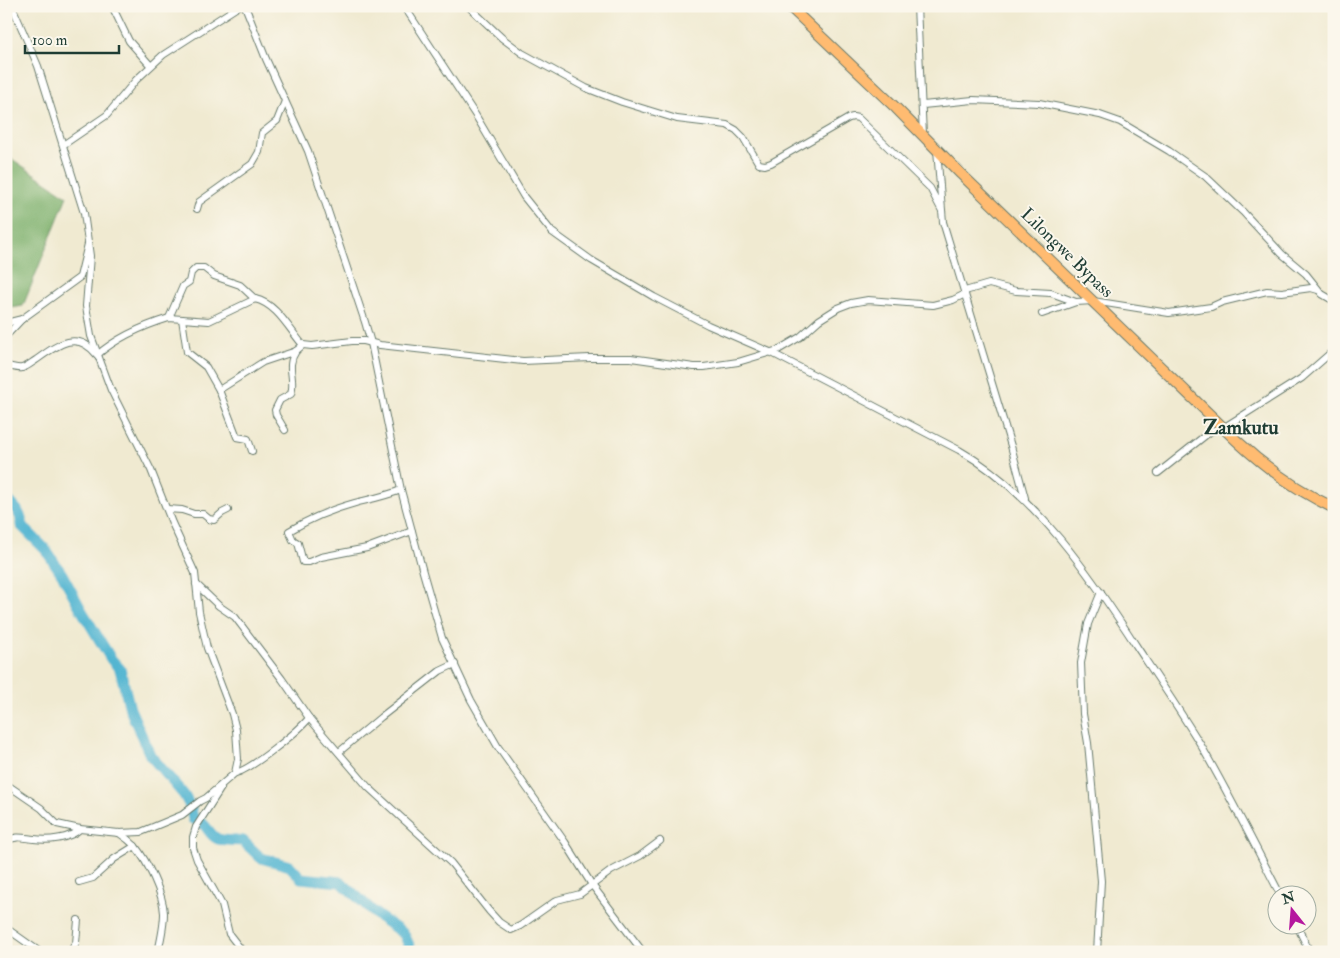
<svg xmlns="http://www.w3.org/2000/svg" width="1340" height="958" viewBox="0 0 1340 958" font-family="'IM FELL Double Pica',serif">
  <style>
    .forest { fill: #7db06c; stroke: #4e7650 }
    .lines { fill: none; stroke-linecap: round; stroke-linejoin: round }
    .river { stroke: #52b5d1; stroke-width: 11 }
    .minor-casing { stroke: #687a6b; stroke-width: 8 }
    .primary-casing { stroke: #687a6b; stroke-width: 12 }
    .minor { stroke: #fff; stroke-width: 6 }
    .primary { stroke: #ffbb71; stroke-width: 10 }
    .labels { text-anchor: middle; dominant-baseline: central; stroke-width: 4; stroke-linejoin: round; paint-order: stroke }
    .street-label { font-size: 18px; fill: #1f3d34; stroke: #fbf7ec }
    .quarter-label { font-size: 20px; font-weight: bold; fill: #1f3d34; stroke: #fbf7ec }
  </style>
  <rect width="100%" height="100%" fill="#fbf7ec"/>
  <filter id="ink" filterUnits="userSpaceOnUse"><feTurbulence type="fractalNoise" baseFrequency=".02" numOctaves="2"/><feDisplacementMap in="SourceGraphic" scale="10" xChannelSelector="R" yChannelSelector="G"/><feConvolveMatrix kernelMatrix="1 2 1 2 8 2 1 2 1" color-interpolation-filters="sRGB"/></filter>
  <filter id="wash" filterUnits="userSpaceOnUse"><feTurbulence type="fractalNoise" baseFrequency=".0096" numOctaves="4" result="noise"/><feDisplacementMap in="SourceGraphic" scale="20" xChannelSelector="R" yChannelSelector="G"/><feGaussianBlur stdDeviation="1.12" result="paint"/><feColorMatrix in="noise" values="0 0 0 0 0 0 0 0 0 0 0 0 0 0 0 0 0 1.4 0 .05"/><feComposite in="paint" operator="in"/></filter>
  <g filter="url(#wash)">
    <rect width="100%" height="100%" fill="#f0ead1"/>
    <path class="forest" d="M6,155L67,196L23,306L6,309Z"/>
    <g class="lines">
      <path class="river" d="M6,498L17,510L21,518V525L45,549L62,574L82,611L111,659L120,669L130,709L150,755L184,795L191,808L193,819C208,822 207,834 218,839C223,841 237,840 243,841L261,858L290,866L301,878L341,882L378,916L404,934L412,952"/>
    </g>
  </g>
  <g filter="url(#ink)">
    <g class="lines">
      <defs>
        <g id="minor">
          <path d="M112,6L129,41L150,65"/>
          <path d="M245,6L266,59L308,151L365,322L371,343L401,490L423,572L442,638L471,700L498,747L565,842L592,885L643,952"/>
          <path d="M404,6L476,116L524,197L552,232L591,260L654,297L708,325L770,352L959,450C1035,493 1092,577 1139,650C1159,680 1180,711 1199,742C1228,792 1254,844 1281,896"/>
          <path d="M468,6L502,38L522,53L586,88L622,102L677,119L727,125L736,130L743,137L759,164L765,165L771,163L849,118L853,117L858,118L930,188L942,211"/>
          <path d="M917,6L923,135"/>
          <path d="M923,105L973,100L1039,103L1100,115L1120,122L1169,151L1205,176L1243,212L1282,254L1306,274L1322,294L1334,301"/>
          <path d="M63,145L107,115L136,80L163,55L239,6"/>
          <path d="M937,150L943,222L1011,446L1025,498"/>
          <path d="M197,209L199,202L252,164L259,152L262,133L277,121L285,101"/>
          <path d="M965,291L989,284L1016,291L1051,293L1076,302L1093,301L1169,313L1211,307L1222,302L1267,291L1282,292L1311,288L1318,290"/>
          <path d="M1042,314L1076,302"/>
          <path d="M169,318L183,286L189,282L191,273L196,268H204L214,276L240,285L255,299"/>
          <path d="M182,319L187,352L206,367L219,390L263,362L296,351L303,345"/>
          <path d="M6,323L22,319"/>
          <path d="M6,336L22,319L80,277L88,244"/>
          <path d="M6,366C11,366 17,369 22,368C27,367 31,363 36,360C57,345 77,329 97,355C118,337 143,326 169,318L209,321L255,299C277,304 289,329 303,345L312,346L352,341H364L380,345L523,361L590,358H631L694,367H704L738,362L778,350L800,337L819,320L838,308L851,303L868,300L933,305L953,300L965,294"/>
          <path d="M219,390L237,437L248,439L252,451"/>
          <path d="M285,430L276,415L275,410L280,400L291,394C296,378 285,367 296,351"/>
          <path d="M1158,473L1211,431L1223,428L1302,378L1334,350"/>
          <path d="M401,490C386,496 371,499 355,503C333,509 309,519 289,531L293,540L298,543L303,562H309L321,557L367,548L412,531"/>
          <path d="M167,509L182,510L194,514H203L209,519L214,520L222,513L228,510"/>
          <path d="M196,584L219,606L235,617L282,679L309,718L368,787L451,863L489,911L499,922L511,930L520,926L557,900L580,894L611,871L640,856L660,841"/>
          <path d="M339,752L381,717L440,671L455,664"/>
          <path d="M235,773C249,771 299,731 309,718"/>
          <path d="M6,784L41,808L57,824L80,829L119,833L141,832L182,815L200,801L206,798L235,773L238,759L236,730L232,714L207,648L199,612L195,573L172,523L151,470L111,390L91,336L86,306L90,256L84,213L38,66L12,6"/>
          <path d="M221,788L196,827L193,837V848L197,860L222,905L229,934L243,952"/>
          <path d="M119,833C125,837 130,841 135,846C147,861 163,893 164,913C164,926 161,939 158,952"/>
          <path d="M6,841C16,835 24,838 34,839C48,841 70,839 80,829"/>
          <path d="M79,882L93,878L114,859L135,846"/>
          <path d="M1297,926L1310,952"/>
          <path d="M6,928L40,952"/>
          <path d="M70,952L76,943L78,920"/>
          <path d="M1097,952L1101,881L1088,743L1083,714L1081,663L1088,624L1101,592"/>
        </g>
        <path id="primary" d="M789,6L896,108L961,174L1237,441C1266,468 1298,491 1334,508"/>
      </defs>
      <use href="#minor" class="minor-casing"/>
      <use href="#primary" class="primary-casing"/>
      <use href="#minor" class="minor"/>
      <use href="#primary" class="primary"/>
    </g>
  </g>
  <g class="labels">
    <g class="street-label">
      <text transform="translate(1067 253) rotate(44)">Lilongwe Bypass</text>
    </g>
    <g class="quarter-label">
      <text x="1241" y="427">Zamkutu</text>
    </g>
  </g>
  <rect width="1340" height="958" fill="none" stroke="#fbf7ec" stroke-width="25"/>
  <g transform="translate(1292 910) rotate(343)"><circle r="24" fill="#fbf7ec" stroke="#a3ada2"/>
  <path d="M0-4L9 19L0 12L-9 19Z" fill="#b5179e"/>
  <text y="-8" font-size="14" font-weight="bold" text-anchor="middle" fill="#1f3d34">N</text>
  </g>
  <path d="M25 45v8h94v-8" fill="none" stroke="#1f3d34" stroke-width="2.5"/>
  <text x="32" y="45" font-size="15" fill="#1f3d34" stroke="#fbf7ec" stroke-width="4" paint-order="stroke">100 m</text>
</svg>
